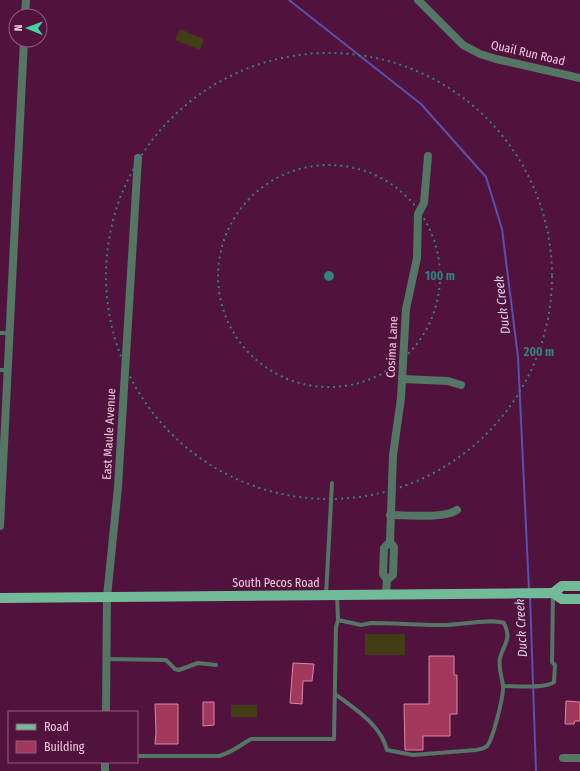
<svg xmlns="http://www.w3.org/2000/svg" width="580" height="771" viewBox="0 0 580 771" font-family="'Fira Sans Condensed',sans-serif">
  <style>
    .green { fill: #413d14 }
    .lines { fill: none; stroke-linecap: round; stroke-linejoin: round }
    .stream { stroke: #5852ad; stroke-width: 2 }
    .building { fill: #a2395c; stroke: #db879d }
    .lane { stroke: #537665; stroke-width: 4 }
    .street { stroke: #537665; stroke-width: 8 }
    .primary { stroke: #72bb99; stroke-width: 10 }
    .ring { fill: none; stroke: #31837f; stroke-width: 2; stroke-dasharray: 2 4 }
    .labels { text-anchor: middle; dominant-baseline: central; stroke-width: 3; stroke-linejoin: round; paint-order: stroke }
    .street-label { font-size: 12px; fill: #f1cae0; stroke: #51123d }
    .water-label { font-size: 13px; font-style: italic; fill: #d4d5ee; stroke: #51123d }
    .centre { fill: #31837f; stroke: #51123d; stroke-width: 2 }
    .ring-label { font-size: 12px; text-anchor: middle; font-weight: bold; fill: #31837f; stroke: #51123d; stroke-width: 3; stroke-linejoin: round; paint-order: stroke }
  </style>
  <rect width="100%" height="100%" fill="#51123d"/>
  <g class="green">
    <path d="M180,29L204,39L200,50L175,40Z"/>
    <rect x="365" y="634" width="40" height="21"/>
    <rect x="231" y="705" width="26" height="12"/>
  </g>
  <g class="lines">
    <g class="stream">
      <path d="M289,0L421,104L486,177L502,229L518,357L529,590"/>
      <path d="M530,596L536,771"/>
    </g>
  </g>
  <g class="building">
    <path d="M429,656H454V675H457V714H450V736H423V750H405L404,704H429Z"/>
    <path d="M293,663L314,664L312,681H303L302,704L290,703Z"/>
    <path d="M566,701L580,702V721H575L574,724H565Z"/>
    <path d="M203,702H214V725L203,726Z"/>
    <path d="M155,704H178V744H155L156,733Z"/>
  </g>
  <g class="lines">
    <g class="lane">
      <path d="M0,333H9"/>
      <path d="M0,370H7"/>
      <path d="M326,595L332,483"/>
      <path d="M106,659L166,660L175,669L179,670L198,663L216,665"/>
      <path d="M503,686C515,686 546,689 554,682L555,665L552,662L553,593"/>
      <path d="M335,694C355,709 381,725 387,750L413,755L476,750C480,749 484,749 487,746C493,739 504,695 503,686C502,676 498,668 500,658C504,643 512,640 504,623C489,618 458,626 439,625C417,625 394,623 371,623L361,625L338,620"/>
      <path d="M137,756H219C233,752 239,746 251,739H334L336,627L338,620L337,595"/>
    </g>
    <g class="street">
      <path d="M418,0L463,45L480,54L496,59L580,78"/>
      <path d="M25,16L26,0"/>
      <path d="M402,379L448,381L461,385"/>
      <path d="M390,515C407,515 444,519 457,510"/>
      <path d="M0,526L24,40"/>
      <path d="M387,580L393,575L394,547L390,542L393,455L401,398L406,309L417,258L418,214L424,203L428,156"/>
      <path d="M386,594L387,580L383,574L384,548L390,542"/>
      <path d="M106,712L107,597L118,487L138,158"/>
      <path d="M563,758H580"/>
      <path d="M105,771V762"/>
    </g>
    <g class="primary">
      <path d="M553,593L562,586H580"/>
      <path d="M0,598L553,593L562,599H580"/>
    </g>
  </g>
  <g class="ring">
    <circle cx="329" cy="276" r="111"/>
    <circle cx="329" cy="276" r="223"/>
  </g>
  <g class="labels">
    <g class="street-label">
      <text transform="translate(528 53) rotate(13)">Quail Run Road</text>
      <text transform="translate(392 347) rotate(-87)">Cosima Lane</text>
      <text transform="translate(109 434) rotate(-87)">East Maule Avenue</text>
      <text x="276" y="583">South Pecos Road</text>
    </g>
    <g class="water-label">
      <text transform="translate(502 305) rotate(-97)">Duck Creek</text>
      <text transform="translate(521 628) rotate(-93)">Duck Creek</text>
    </g>
  </g>
  <circle cx="329" cy="276" r="6" class="centre"/>
  <g class="ring-label">
    <text x="440" y="280">100 m</text>
    <text x="539" y="356">200 m</text>
  </g>
  <rect x="8" y="711" width="130" height="52" fill="#51123d" stroke="#915c7e"/>
  <rect x="16" y="724" width="20" height="6" fill="#72bb99" stroke="#915c7e"/>
  <text x="44" y="731" font-size="12" fill="#f1cae0">Road</text>
  <rect x="16" y="741" width="20" height="12" fill="#a2395c" stroke="#915c7e"/>
  <text x="44" y="751" font-size="12" fill="#f1cae0">Building</text>
  <g transform="translate(28 28) rotate(271)"><circle r="19" fill="#51123d" stroke="#915c7e"/>
  <path d="M0-3L7 15L0 10L-7 15Z" fill="#48d49d"/>
  <text y="-6" font-size="11" font-weight="bold" text-anchor="middle" fill="#f1cae0">N</text>
  </g>
</svg>
